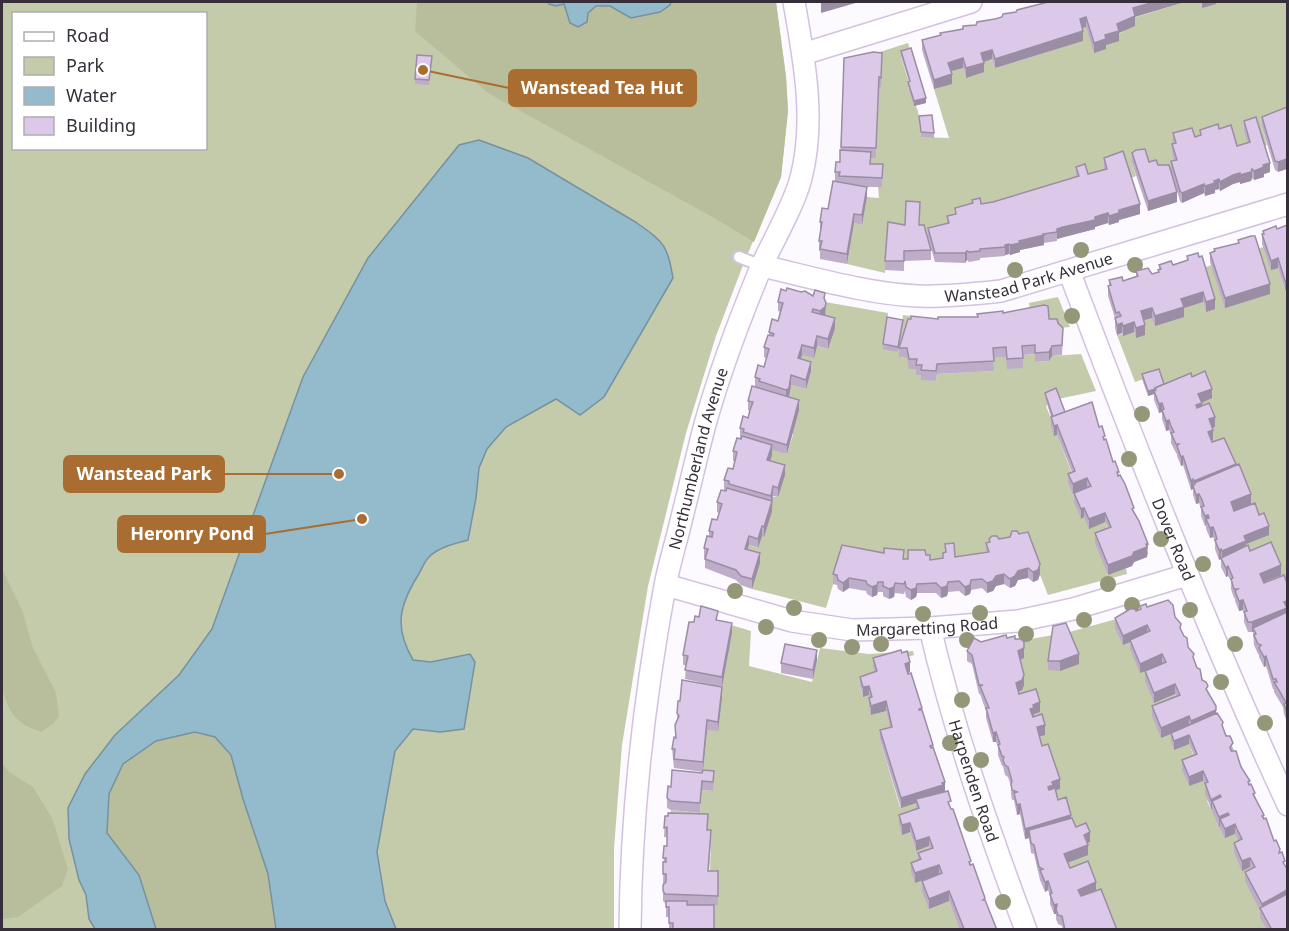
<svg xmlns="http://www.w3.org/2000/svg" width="1289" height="931" viewBox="0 0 1289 931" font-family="'Noto Sans',sans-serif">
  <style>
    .green { fill: #c4cbaa; fill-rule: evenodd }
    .forest { fill: #b8be9b }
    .water { fill: #93bbcc; stroke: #7791a0; stroke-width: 1.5 }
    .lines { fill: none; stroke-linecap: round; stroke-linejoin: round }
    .lane-casing { stroke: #d3c2df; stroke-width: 14 }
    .street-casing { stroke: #d3c2df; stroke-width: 24 }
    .lane { stroke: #fff; stroke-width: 10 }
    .street { stroke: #fff; stroke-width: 21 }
    .tree { fill: #949778 }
    .wall { fill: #bdadc9 }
    .shaded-wall { fill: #9a8da4 }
    .building { fill: #dcc9ea; stroke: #9a8da4; stroke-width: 1.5 }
    .labels { text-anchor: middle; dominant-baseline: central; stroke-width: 4.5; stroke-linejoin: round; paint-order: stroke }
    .street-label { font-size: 16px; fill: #362f3a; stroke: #fff }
    .leader { fill: none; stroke: #aa6d31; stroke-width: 2 }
    .callout-dot { fill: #aa6d31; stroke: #fff; stroke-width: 2 }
    .callout { fill: #aa6d31; stroke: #aa6d31; stroke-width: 2 }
    .callout-label { font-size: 18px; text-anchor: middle; font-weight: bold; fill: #fff }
  </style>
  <rect width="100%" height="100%" fill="#fcf9ff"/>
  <g class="green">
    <path d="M2,2H776L786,77L788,111L781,177L745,260L716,336L686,433L648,586L622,745L614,849V929L2,930ZM14,14H206V148H14Z"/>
    <path d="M1185,2H1287V116L1262,127L1267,145L1250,152L1171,171L1172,173L1167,175L1132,163L1136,176L1128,179L1107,178L1079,185L949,233L925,238L920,227V212L905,235L888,232L885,273L847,264L854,223L862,225L867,197L879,198L878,187H882L870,173V158H876L879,87H881L845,63L908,43L911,53L901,57L910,86L908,87L918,111L921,137L949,138L934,89L951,84L948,72L963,68L966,78L981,63L992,59L995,68L1083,41L1080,29L1086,27L1105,45L1117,34L1123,32L1133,18Z"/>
    <path d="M1263,247L1278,268L1285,290H1288L1287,593H1264L1231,512L1251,503L1208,442L1213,439L1166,393L1159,374L1135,382L1117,335L1134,332L1136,337L1141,321L1203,302L1206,312L1203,268Z"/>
    <path d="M1058,297L1070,327L1049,329L1031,318L1029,303Z"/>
    <path d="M825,302L888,313L887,322L898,352L903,315L911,316L899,357L907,358L922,375L936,381L937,374L993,371V358L1035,354L1036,362L1049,361L1052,356L1081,354L1096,391L1058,399L1046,406L1054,426V436L1057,435L1075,481L1087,488L1081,519L1084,517L1105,522L1111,537L1107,575L1126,568L1127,574L1048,595L1027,542L946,562L842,555L826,608L752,589L745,558L749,545L757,548L762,536H764L741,497H778L757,445L787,454L793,435L789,389L791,385L806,389L798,368L802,355L817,346L828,349L812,321Z"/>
    <path d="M1138,613L1162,664L1154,703L1175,694L1180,704L1162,737L1189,726V744L1197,764L1183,770L1189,786L1203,781L1208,791L1209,800L1207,801L1211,809L1220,805L1228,823L1225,838L1235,834L1254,875L1262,913L1261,918L1267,929H1113L1070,878L1029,840V838L1058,809L1052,791L1060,789L1042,755L1016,693C1029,687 1021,672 1019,661L1024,658V652L1004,644L1053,635L1048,670L1066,633Z"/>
    <path d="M718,621L751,631L749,666L812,682L820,648L869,654L913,651L914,655L873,668L877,681L860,687L863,697L869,695L872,706L871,715L886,711L891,729L880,740L900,807L941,795L910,832L916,851L929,846L942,883L929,909L949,901L960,929H714L687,915V905H717L710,872L711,840L670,823L671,810L700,813L702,790L713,791L703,772L707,730L698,692L700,682L722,686L732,633Z"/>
  </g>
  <g class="forest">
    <path d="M417,2H548L549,4H564L567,13H588L596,6H609L631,18L670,5L671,2H776L786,77L788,111L781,177L754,242L716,219L488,93L415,31Z"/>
    <path d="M2,569L22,610L33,648L56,693L59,716L53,724L41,732C15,723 8,712 2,686Z"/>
    <path d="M195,732L215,737L231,755L243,799L268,874L276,929H156L139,875L107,833L109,794L122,764L156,741Z"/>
    <path d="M2,763L9,772L33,787L52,818L68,869L62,886L18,917L2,919Z"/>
  </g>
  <g class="water">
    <path d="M548,2H671L670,5L660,12L631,18L610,6H596L588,13L587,22L578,27L570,23L564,4L556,6L549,4Z"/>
    <path d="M479,140L528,158L637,223C665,243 667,245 673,278L604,397L580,415L556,399L506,427L487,449L479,468L476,498L468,540C454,544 439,547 429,557C424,562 421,571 417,577C398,608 395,629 413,660L431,662L470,654L475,662L464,729L440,732L413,729L395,751L377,852L385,901L396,929H276L268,874L243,799L231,755L215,737L195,732L156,741L123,764L109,794L107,833L139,875L156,929H95L89,919L86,895L79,880L69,839L68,808L85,774L115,735L179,675L212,629L303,377L368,258L459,145Z"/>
  </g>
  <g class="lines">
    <defs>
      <path id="lane" d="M739,257L762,266"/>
      <g id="street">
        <path d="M803,54L971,2"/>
        <path id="s1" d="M762,266C811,277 867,294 918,296C946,297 973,294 1001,291L1288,204"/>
        <path id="s2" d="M1069,271C1137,451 1207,630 1288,805"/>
        <path id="s3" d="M666,585L792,621L852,630L930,628L1018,621L1073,609L1187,575"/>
        <path id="s4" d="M930,628C954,731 989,831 1026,930"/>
        <path id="s5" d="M630,930C631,814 644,699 665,586C669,564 676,543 681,521C689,490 696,459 704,428C719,373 740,318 762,265C774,239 794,205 801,178C816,120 804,59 794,2"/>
      </g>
    </defs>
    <use href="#lane" class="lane-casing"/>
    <use href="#street" class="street-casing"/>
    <use href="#lane" class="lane"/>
    <use href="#street" class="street"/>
  </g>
  <g class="tree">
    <circle cx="1081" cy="250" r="8"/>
    <circle cx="1135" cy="265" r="8"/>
    <circle cx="1015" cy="270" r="8"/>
    <circle cx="1072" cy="316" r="8"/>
    <circle cx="1142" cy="414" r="8"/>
    <circle cx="1129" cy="459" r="8"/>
    <circle cx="1161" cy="539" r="8"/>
    <circle cx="1203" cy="564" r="8"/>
    <circle cx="1108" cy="584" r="8"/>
    <circle cx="735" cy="591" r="8"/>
    <circle cx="1132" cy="605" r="8"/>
    <circle cx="794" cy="608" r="8"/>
    <circle cx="1190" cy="610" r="8"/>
    <circle cx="980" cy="613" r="8"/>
    <circle cx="923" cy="614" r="8"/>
    <circle cx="1084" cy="620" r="8"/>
    <circle cx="766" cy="627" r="8"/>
    <circle cx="1026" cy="634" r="8"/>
    <circle cx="819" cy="640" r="8"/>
    <circle cx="967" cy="640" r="8"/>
    <circle cx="881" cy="644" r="8"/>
    <circle cx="1235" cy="644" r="8"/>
    <circle cx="852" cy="647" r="8"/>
    <circle cx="1221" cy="682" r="8"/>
    <circle cx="962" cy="700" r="8"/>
    <circle cx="1265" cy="723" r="8"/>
    <circle cx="950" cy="743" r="8"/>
    <circle cx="981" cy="760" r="8"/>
    <circle cx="971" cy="824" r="8"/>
    <circle cx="1003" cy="902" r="8"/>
  </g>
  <g class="wall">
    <path d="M1135,17V26L1119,33V41L1106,45V49L1094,53L1086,27L1082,28L1083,41L995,68L992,59L984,62V72L966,78L963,68L951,71L952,84L934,89L922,50V40L940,35V33L963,29L976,25L977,22Z"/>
    <path d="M901,51L926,103L914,106L908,86L909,81L901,56Z"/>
    <path d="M882,53L881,87H879L876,158H871L870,164H883L882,187H865L867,197L862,225L854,223L847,264L820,259V251H819V241L820,232V222L828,209L835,181V172L840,162L844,58Z"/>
    <path d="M432,61L429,85L415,84V79Z"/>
    <path d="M1287,107L1278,172L1275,170L1262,127V117Z"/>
    <path d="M919,116L934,133V138L921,137Z"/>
    <path d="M1244,121L1270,172L1264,174V177L1254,180L1252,178L1251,181L1240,184V182L1233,184L1220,191L1219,189L1215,190V193L1205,196L1204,193L1182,203L1180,201L1171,171V161L1174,160L1172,153L1173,133L1195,137L1200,135V130L1219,129L1237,146L1248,143L1244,131Z"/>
    <path d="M1132,153L1149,162L1158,165L1177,202L1148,211L1132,163Z"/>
    <path d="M1104,158L1140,214L1119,220V222L1109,225L1108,223L1101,225L1095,227V229L1063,237L1057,239V241L1044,243V245L1020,250V252L1010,255L1009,254L1005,255V256L980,258V260L969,262L967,260L965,263L935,262L928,238V228L947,223V216L955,215V208L972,203V200L981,204L993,202L1076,177V167L1088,174L1104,169Z"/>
    <path d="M905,225H920L931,250V260L904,261V271L885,270V261Z"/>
    <path d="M1287,225L1285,290L1278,268L1271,270L1262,244V234H1263V231L1277,229Z"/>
    <path d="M1238,240L1270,294L1225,308L1210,262V253L1214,252V249L1238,243Z"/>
    <path d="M1187,256L1215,309L1206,312L1203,302L1184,308V317L1155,326L1152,318L1144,320L1145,335L1136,338L1134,332L1123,336L1122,333L1117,335L1115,328V318L1108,296V286H1109V280L1123,281L1136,276V271L1152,274L1158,273V270H1159V265H1173L1187,261Z"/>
    <path d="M825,293V316L835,328L828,349L817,346L814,358L802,355L801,359L811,371L806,389L791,385L789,397L799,410L787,454L772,450V455L770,461L785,475L778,497L773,496L772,502V511L764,537L762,536L758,548L749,545L747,550L760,563L752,589L741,585L736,580L705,568V558H704V548L709,536V531L717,520L719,513L717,512V502L726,490H724V480L733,469L735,461H733V451L741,439L742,438H740V428L748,418L750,411L748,410V401L755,387V377L764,367L766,358L764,357V347L769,335V332L778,321L780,312L778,311V302L813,296Z"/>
    <path d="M1003,313L1049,319L1058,323L1063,338L1062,355L1052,356L1049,361L1035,362V354L1023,355V368L1007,369L1006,357L993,358L994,371L937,374L936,381L921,380V375H916V369H909L907,358L899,357V348L938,319L977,317Z"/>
    <path d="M903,324L898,352L883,349V344Z"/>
    <path d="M1142,374L1164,384L1192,377L1212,398L1202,403V406L1215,427L1212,428L1213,440H1211L1212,442L1236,466L1251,504L1234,511L1259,515L1269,535L1246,544V546L1250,551L1281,575L1263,582L1264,583H1287V722L1284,714L1283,707L1274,692V689H1273L1266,666L1264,667L1259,657V655L1258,654L1254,645L1253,632H1248L1244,622V613L1243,610L1239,611L1235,601V598H1234L1231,589V581L1228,576L1226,577L1221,567V559L1219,560L1215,549V542L1213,537L1210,538L1206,529V525L1205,526L1201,516V509L1199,503L1196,504L1193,495V489L1191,490L1183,465L1181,466L1177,456V454L1176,453L1171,443V436L1169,430L1166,431L1162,419V412L1159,413L1154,400V394L1148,396L1142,379Z"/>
    <path d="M1045,393L1065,412L1099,427L1105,439L1113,462L1119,475L1134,512L1148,553L1147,557L1134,562L1132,566L1108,575L1095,543V533L1108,528L1105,522L1089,529L1084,517L1081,519L1074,502V493L1073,494L1068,483V474L1072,472L1057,435L1054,436L1051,427V417L1045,397Z"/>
    <path d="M989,539H999L1040,574L1038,580L1033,582L1028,578L1018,580L1015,586L1010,588L1004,584L996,586L993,591L987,593L982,588L971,590L970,594L965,596L959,591L948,592L947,596L941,598L936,593H917L916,597L911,600L906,597L905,591L904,594L895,593L894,597L889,599L883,596V592H878L877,595L872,597L867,594L866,591L849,588L843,592L838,589L837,585L833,584V574L884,553L904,559L926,555L930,560L943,558L945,553V544L955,557L986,552V543L989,542Z"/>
    <path d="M1140,606L1147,607L1175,617L1208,692L1216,713L1250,784L1274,841L1280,852L1285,866L1287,930H1267L1260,918V911L1245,881V872L1251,869L1250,867L1242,871L1234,852V843L1238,841L1235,834L1225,838L1220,829V826L1219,827L1212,811V809H1211L1205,793V786L1203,781L1189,786L1182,770V760L1194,755L1189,744L1174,750L1171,742V734L1161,738L1152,716V706L1176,696L1175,694L1154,703L1145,681V671L1140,673L1130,649V642L1123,645L1115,628V618L1140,610Z"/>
    <path d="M718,620L732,633L722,687L685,679L686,665H683V655L694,622Z"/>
    <path d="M1053,626L1079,664L1060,671L1048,670V661Z"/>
    <path d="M1007,638L1015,639L1024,642V658L1021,660L1024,685L1022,690L1018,691L1019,694L1040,712L1034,714V717L1045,735L1039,736L1042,746L1060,789L1055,790L1058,800L1076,827L1090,842L1087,843L1088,855L1068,863L1070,868L1096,890L1117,930H1063L1062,926L1058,924L1056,919V914H1054L1050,904V896L1048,890L1045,892L1040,880L1034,854L1031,853L1029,838L1025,839L1020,814L1017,815L1014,800H1012L1011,794V786L1008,777L1005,775L1003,766H1002L998,755V746L996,742H993L986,718V711L980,694H979L972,664L967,661V651L981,642Z"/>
    <path d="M873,658L910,672L908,673L922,710L933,747L945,791L943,793L951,809L971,865L997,930H960L949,901L929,909L922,891V881L939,874L915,883L911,872V863L918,860V853L930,849L929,846L916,851L910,832L902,835L899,824V815L916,809V803L901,808L880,740V730L890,727L886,711L871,715L869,707V695L863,697L860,686V677L874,672L873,668Z"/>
    <path d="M817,660L813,679L781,673V663Z"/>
    <path d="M722,697L718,731L707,730L703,770L714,780L713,791L702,790L700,813L671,810L667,808V798L671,787L702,773L703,772L674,768L672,749L676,738L675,725L677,721V713Z"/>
    <path d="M665,816L708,830L711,839L709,871H718V905H714V930H669V917H666V904L663,901V885L664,884H663L664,846H667V837H664Z"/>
  </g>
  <g class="shaded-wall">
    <path d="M826,2H859L821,13V3Z"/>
    <path d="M1154,2H1185L1135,17V26L1119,33V41L1106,45V49L1094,53V43L1117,24L1133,8Z"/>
    <path d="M1202,2H1216V4L1202,8Z"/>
    <path d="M1086,17V27L1080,29V19Z"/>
    <path d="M1083,31V41L995,68V59Z"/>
    <path d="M992,50V59L981,63V53Z"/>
    <path d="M963,58V68L948,72V63Z"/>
    <path d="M984,63V72L966,78V68Z"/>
    <path d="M952,74V84L934,89V80Z"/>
    <path d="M926,98V103L914,106V101Z"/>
    <path d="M1287,159V169L1278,172V162Z"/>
    <path d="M1270,163V172L1264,174V177L1254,180V171L1263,165Z"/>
    <path d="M1252,169V178L1251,181L1240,184V175Z"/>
    <path d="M1240,173V182L1233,184L1220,191V182L1233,175Z"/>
    <path d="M1219,179V189L1215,190V193L1205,196V186Z"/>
    <path d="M1204,184V193L1182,203V193Z"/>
    <path d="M867,187V197L862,225V215Z"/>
    <path d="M1177,192V202L1148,211V201Z"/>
    <path d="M1140,204V214L1119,220V222L1109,225V216L1119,210Z"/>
    <path d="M1108,213V223L1095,227V229L1057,239V229Z"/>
    <path d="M854,214V223L847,264V254Z"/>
    <path d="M1044,235V245L1020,250V252L1010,255V245L1019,241Z"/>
    <path d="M1009,244V254L1005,255V245Z"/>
    <path d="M967,251V260L965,263V253Z"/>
    <path d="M1278,258V268L1271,270V261Z"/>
    <path d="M1287,280V290H1285V281Z"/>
    <path d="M1270,284V294L1225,308V298Z"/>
    <path d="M1203,292V302L1184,308V317L1155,326V316L1181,299Z"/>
    <path d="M1215,299V309L1206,312V302Z"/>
    <path d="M826,303L825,317L820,320V311Z"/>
    <path d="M1152,308V318L1141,321V311Z"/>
    <path d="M835,318V328L828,349V339Z"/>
    <path d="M1134,322V332L1123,336V326Z"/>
    <path d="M1122,323V333L1117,335V325Z"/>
    <path d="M1145,325V335L1136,338V328Z"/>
    <path d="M817,336V346L814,358V348Z"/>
    <path d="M802,345V355L798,368V358Z"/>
    <path d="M1052,346V356L1049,361V352Z"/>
    <path d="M811,362V371L806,389V380Z"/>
    <path d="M791,375V385L789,397L786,399V390Z"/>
    <path d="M1155,389V394L1154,391V394L1148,396V391Z"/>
    <path d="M1212,389V398L1199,404L1202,403V412L1196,415V405L1198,394Z"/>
    <path d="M799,400V410L787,454V445Z"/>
    <path d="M1162,403V412L1159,413V404Z"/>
    <path d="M1215,417V427L1209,429V419Z"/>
    <path d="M1169,420V430L1166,431V421Z"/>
    <path d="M1057,425V435L1054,436V426Z"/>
    <path d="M1213,430V440L1208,442V432Z"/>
    <path d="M772,445V455L767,470V460Z"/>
    <path d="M1183,456V465L1181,466V457Z"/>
    <path d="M1236,464V473L1195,484L1194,483V491V481Z"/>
    <path d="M785,465V475L778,497V488Z"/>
    <path d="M1087,478V488L1073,494V484Z"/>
    <path d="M1193,479V489L1191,490V481Z"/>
    <path d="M773,486L772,511L764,537V527L771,505V496Z"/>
    <path d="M1199,494V503L1196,504V495Z"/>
    <path d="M1251,494V504L1231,512V502Z"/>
    <path d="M1084,508V517L1081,519V509Z"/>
    <path d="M1105,513V522L1089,529V519Z"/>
    <path d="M1208,515V523L1206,519V525L1205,526V516Z"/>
    <path d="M762,526V536L758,548V539Z"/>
    <path d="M1269,526V535L1246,544V550L1222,560V551L1244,536Z"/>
    <path d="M1213,527V537L1210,538V528Z"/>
    <path d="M749,536V545L745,558V549Z"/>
    <path d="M1146,544H1148L1147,557L1134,562L1132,566L1108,575V565L1134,552Z"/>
    <path d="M1221,549V559L1219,560V550Z"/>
    <path d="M760,553V563L752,589V579Z"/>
    <path d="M1040,564V574L1038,580L1033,582V572Z"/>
    <path d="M1281,565V575L1260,584V574Z"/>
    <path d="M1228,566V576L1226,577V568Z"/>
    <path d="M1028,568V578L1018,580L1015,586L1010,588V579L1018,571Z"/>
    <path d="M1004,574V584L996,586L993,591L987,593V583L996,576Z"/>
    <path d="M849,578V588L843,592V583Z"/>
    <path d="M971,580V590L970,594L965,596V587Z"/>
    <path d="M878,582L877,595L872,597V587Z"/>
    <path d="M948,582V592L947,596L941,598V588Z"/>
    <path d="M895,583L894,597L889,599V589Z"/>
    <path d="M917,584V593L916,597L911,600V590Z"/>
    <path d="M1243,600V610L1239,611V601Z"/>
    <path d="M1287,601V618L1253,628V632H1252V622Z"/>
    <path d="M732,623V633L722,687V677Z"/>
    <path d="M1147,625V635L1130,640V642L1123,645V636Z"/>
    <path d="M1024,648V658L1018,661V651Z"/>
    <path d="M817,650V660L813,679V670Z"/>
    <path d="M1079,654V664L1060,671V661Z"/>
    <path d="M1162,654V664L1140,673V664Z"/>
    <path d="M1266,656V666L1264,667V657Z"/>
    <path d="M910,662V672L905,673V664Z"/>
    <path d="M1024,675V685L1022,690L1016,693V683Z"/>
    <path d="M1175,684V694L1154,703V693Z"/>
    <path d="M869,686V695L863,697V687Z"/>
    <path d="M722,687V697L718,731V722Z"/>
    <path d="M886,701V711L871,715V706Z"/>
    <path d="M1040,702V712L1034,714V718L1030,719V709L1033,705Z"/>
    <path d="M1216,706V720L1191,731V721Z"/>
    <path d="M1189,716V726L1161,738V728Z"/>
    <path d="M707,720V730L703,772V762Z"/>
    <path d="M1045,725V735L1037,737V727Z"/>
    <path d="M996,732V742H993V733Z"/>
    <path d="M1189,735V744L1174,750V741Z"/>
    <path d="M1203,771V781L1189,786V777Z"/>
    <path d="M1060,779V789L1053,791L1048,797V787L1052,782Z"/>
    <path d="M945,782V791L943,792V795L916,799V803L901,808V798Z"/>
    <path d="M1220,795V805L1212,801V809H1211V800Z"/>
    <path d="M1020,804V814L1017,815V805Z"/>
    <path d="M1228,813V823L1220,819V826L1219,827V817Z"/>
    <path d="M1071,815V825L1029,830V838L1025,839V829Z"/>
    <path d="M910,823V832L902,835V825Z"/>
    <path d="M1235,824V834L1225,838V829Z"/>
    <path d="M1090,832V842L1084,844V835Z"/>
    <path d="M929,837V846L916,851V841Z"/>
    <path d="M1088,845V855L1064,864V854Z"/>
    <path d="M1250,858V867L1242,871V861Z"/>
    <path d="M939,865V874L915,883V873Z"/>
    <path d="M1048,881V890L1045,892V882Z"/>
    <path d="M1096,882V892L1078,899V890Z"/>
    <path d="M1287,890V900L1262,911V904Z"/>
    <path d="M949,891V901L929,909V899Z"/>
    <path d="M1057,904L1056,914H1054V905Z"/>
  </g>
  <g class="building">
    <path d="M1048,2H1154L1133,8L1135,16L1117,24L1119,31L1105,35L1106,39L1094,43L1086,17L1080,19L1083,31L995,59L992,50L981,53L984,63L966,68L963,58L948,63L952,74L934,80L922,40L941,35L940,33L963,29V26L976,25L977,22L995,19L1002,17L1003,14L1016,12L1017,10Z"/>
    <path d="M911,48L926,98L914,101L908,82L910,81L901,51Z"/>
    <path d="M873,52L882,53L881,78L879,77L876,148L841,147L844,58Z"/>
    <path d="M417,55L432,56L429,80L415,79Z"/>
    <path d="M1287,107V159L1278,162L1275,161L1262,117Z"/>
    <path d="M932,115L934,133L921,132L919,116Z"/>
    <path d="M1256,117L1270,163L1263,165L1264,167L1254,171L1252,169L1251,172L1240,175V173L1233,175L1220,182L1219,179L1214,181L1215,183L1205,186L1204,184L1182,193L1180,191L1171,161L1177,160L1172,144L1176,143L1173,133L1192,128L1195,137L1201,135L1200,130L1218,124L1219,129L1231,125L1237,146L1250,142L1244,121Z"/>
    <path d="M1145,149L1149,162L1156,160L1158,165H1169L1177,192L1148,201L1132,153L1136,150Z"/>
    <path d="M840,150L871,152L870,164H883L882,178L839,176L840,172H835L836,162H840Z"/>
    <path d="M1123,151L1140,204L1119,210V213L1109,216L1108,213L1101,215L1095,217V220L1063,227L1057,229V232L1043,234L1044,235L1019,241L1020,243L1010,245L1009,244L1005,245V247L980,249V251L969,252L967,251L965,253H935L928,228L949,223L947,216L956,214L955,208L973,203L972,200L980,198L981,204L993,202L1079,176L1076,167L1085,164L1088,174L1107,169L1104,158Z"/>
    <path d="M833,181L867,187L862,215L854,214L847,254L820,249L822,241H819L822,222H820L822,208L828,209Z"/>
    <path d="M906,201L920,202L919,225H924L931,250L904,251V261H885L888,222L905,225Z"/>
    <path d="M1287,225V280L1285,281L1278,258L1271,261L1262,234H1264L1263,231L1276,226L1277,229Z"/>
    <path d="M1251,236H1255L1270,284L1225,298L1210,253L1215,251L1214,249L1239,243L1238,240Z"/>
    <path d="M1198,253L1199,257L1202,256L1215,299L1206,302L1203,292L1181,299L1184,307L1155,316L1152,308L1141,311L1145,325L1136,328L1134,322L1123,326L1122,323L1117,325L1115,318L1121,316L1119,312L1116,313L1108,286L1111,285L1109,280L1122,277L1123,281L1138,276L1136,271L1148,268L1152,274L1159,272L1158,270L1161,269L1159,265L1171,261L1173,265L1188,260L1187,256Z"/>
    <path d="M787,288L801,292L805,291L813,296L815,290L825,293L824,298L826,303L825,307L820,311L813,309L812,312L835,318L828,339L817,336L814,348L802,345L798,358L811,362L806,380L791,375L789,388L786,390L759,381L760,379L755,377L758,365L764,367L769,349L764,347L768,335L773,336L774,334L769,332L772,319L778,321L783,303L778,302L781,289L786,291Z"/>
    <path d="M1044,305L1048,306L1049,319H1057L1058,323L1063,328L1062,345L1052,346L1049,352L1035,353V345L1022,346L1023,358L1007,359L1006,347L993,348L994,361L937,364L936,371L921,370L922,365H916L917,359H909L907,348H899L908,319H911V316L938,319V317H978L977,314L1003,311V313Z"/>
    <path d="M887,317L903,320L898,347L883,344Z"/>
    <path d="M1159,369L1164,384L1155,388L1156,389L1148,391L1142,374Z"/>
    <path d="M1205,371L1212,389L1198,394L1202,403L1196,405L1197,408L1209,403L1215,417L1209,419L1213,430L1208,432L1212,442L1224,438L1236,464L1194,481L1193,479L1191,481L1183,456L1181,457L1177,446L1179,444H1176L1171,433L1174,432L1171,426L1169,420L1166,421L1162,410L1164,409L1162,403L1159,404L1154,391L1156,390L1155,388L1191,373L1192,377Z"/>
    <path d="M752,386L799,400L787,445L743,432L744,429L740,428L743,416L748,418L750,410L753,402L748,401Z"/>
    <path d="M1056,388L1065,412L1053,417L1045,393Z"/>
    <path d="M1092,402L1099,427L1102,426L1105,436L1103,437L1104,440L1106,439L1113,462L1115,461L1119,472H1117L1118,476L1120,475L1125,484L1134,508L1132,509L1139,521L1148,544H1146L1147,547L1134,552L1132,556L1108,565L1095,533L1111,527L1105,513L1089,519L1084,508L1081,509L1074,493L1091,486L1087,478L1073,484L1068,474L1075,471L1057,425L1054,426L1051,417Z"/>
    <path d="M742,436L772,445L767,460L785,465L778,488L773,486L771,496L729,484V481L724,480L728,468L733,469L737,452L733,451L737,438L741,439Z"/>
    <path d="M1239,464L1251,494L1231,502L1234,511L1255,503L1259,515L1264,513L1269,526L1244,536L1246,541L1222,551L1221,549L1219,550L1215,540L1217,539L1215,532L1213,527L1210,528L1206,519L1209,518L1208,515L1205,516L1201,507L1204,506L1202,500L1199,494L1196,495L1193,486L1195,484L1194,483Z"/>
    <path d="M727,488L772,501L764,527L762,526L758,539L749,536L745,549L760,553L752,579L741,576L736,570L705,559L708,549L704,548L707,536L712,537L713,532L709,531L712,519L717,520L722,504L717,502L721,490L726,491Z"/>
    <path d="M1012,531H1017L1019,534L1028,532L1040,564L1038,570L1033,572L1028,568L1018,571L1015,576L1010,579L1004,574L996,576L993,581L987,583L982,579L971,580L970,585L965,587L959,581L948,582L947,586L941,588L936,583L917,584L916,588L911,590L906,587L905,581L904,584L895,583L894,587L889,589L883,586V582H878L877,585L872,587L867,584L866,581L849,578L843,583L838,580L837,575L833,574L842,545L884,553V548L904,550L903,559H908V550H925L926,555H930V560L943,558V553L946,552L945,544L954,543L955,557L989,552L986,543L990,542L989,539L992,536H997L999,539L1010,537Z"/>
    <path d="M1271,542L1281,565L1260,574L1264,583L1284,575L1287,583V601L1284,602L1287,608L1252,622H1248L1244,612L1247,611L1243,600L1239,601L1235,591L1238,589H1234L1231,579L1233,578L1231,573L1228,566L1226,568L1221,558L1248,545L1250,551Z"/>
    <path d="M1168,600L1173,605L1175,617L1181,624L1180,628L1184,636L1187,638L1188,647L1194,654L1193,657L1197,668L1200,669L1202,680L1206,682L1208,686L1206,689L1216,706V710L1191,721L1189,716L1161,728L1152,706L1180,695L1175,684L1154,693L1145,671L1166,662L1162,654L1140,664L1130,640L1150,631L1147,625L1123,636L1115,618L1130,609H1135L1136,611L1141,609L1140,606L1146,604L1147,607Z"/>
    <path d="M701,606L718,611L716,620L732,623L722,677L685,670L688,656L683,655L689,622H694L695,616L699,617Z"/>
    <path d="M1287,612V713L1284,704L1286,703L1283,697L1274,682H1277L1276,679H1273L1266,656L1264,657L1259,648L1261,645L1258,644L1254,635L1256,634L1253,628Z"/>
    <path d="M1066,623L1079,654L1060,661H1048L1053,626Z"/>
    <path d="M1006,635L1007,638L1015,636V639H1021L1024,642V648L1018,651L1024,675L1022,680L1016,683L1019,694L1036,689L1040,702L1033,705L1034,708L1030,709L1033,717L1042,714L1045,725L1037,727L1042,746L1048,744L1060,779L1052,782L1053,785L1048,787L1049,790L1055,788L1058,800L1066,797L1071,815L1025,829L1020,804L1017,805L1014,793L1017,792L1012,790L1011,784L1012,781L1008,767L1005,765L1003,760L1004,757L1002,756L998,745L1000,744L996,732L993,733L986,708H989L980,686L983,685H979L972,655L967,651L974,638L981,642Z"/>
    <path d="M785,644L817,650L813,670L781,663Z"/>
    <path d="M901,650L902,653L907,651L910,662L905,664L908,674L911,673L922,708L919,709V710H922L933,745L930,746L931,748L933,747L945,782L942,783L943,785L901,798L880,730L892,727L886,701L871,706L869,698L872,697L869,686L863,687L860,677L877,671L873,658Z"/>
    <path d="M682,680L722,687L718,722L707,720L703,762L674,759L675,749H672L674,737L676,738L675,725L679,716L677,713L678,701H680Z"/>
    <path d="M1217,713L1223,722L1222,725L1226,736H1230L1233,743L1230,747L1231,751H1236L1241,767L1250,781L1248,782L1249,785L1251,784L1255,793L1253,794L1264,815L1262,816L1264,819L1266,818L1274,841L1276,840L1280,849L1279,853L1282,852L1285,861L1283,862L1287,869V890L1262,904L1245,872L1255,867L1250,858L1242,861L1234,843L1242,839L1237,829L1235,824L1225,829L1220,819L1229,815L1228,813L1219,817L1212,801L1221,797L1220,795L1211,800L1205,783L1208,782L1203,771L1189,777L1182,760L1197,754L1189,735L1174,741L1171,733Z"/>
    <path d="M672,770L702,773L703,770L714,771L713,782L702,781L700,803L671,801L667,798L668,786L671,787Z"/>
    <path d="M948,791L951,801L948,802L951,809H953L971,861L969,862L970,865L973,864L985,898L983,900H985L997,930H962L964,929L949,891L929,899L922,881L942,873L939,865L915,873L911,863L921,859L918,853L933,848L929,837L916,841L910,823L902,825L899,815L919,808L916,799Z"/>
    <path d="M668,813L708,814L707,830H711L708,871H718V896L665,894L663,891V885L666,882V874H663V862H666V858H663L664,846H667V827L664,828L665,816H668Z"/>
    <path d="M1072,818L1076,827L1086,823L1090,832L1084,835L1088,845L1064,854L1070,868L1088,861L1096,882L1078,890L1081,896L1101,889L1117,930H1065L1062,916L1058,915L1056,909L1057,906V904L1054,905L1050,894L1052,893L1048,881L1045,882L1040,870L1043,869L1039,867L1034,845L1031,843L1029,830Z"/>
    <path d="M1287,894V930H1272L1260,908Z"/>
    <path d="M666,901H687V905H714V930H673V923H669V907H666Z"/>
  </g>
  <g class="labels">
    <g class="street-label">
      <text stroke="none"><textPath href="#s1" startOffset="272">Wanstead Park Avenue</textPath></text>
      <text stroke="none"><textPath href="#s5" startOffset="478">Northumberland Avenue</textPath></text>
      <text stroke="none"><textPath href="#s2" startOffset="288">Dover Road</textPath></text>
      <text stroke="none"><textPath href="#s3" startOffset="267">Margaretting Road</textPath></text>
      <text stroke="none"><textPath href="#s4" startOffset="159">Harpenden Road</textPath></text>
    </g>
  </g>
  <path class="leader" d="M423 70L509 88M339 474L224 474M362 519L265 534"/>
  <g class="callout-dot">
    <circle cx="423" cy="70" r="6"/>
    <circle cx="339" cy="474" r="6"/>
    <circle cx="362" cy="519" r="6"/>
  </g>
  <g class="callout">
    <rect x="509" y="70" width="187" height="36" rx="6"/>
    <rect x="64" y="456" width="160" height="36" rx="6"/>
    <rect x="118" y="516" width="147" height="36" rx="6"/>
  </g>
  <g class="callout-label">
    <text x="602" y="94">Wanstead Tea Hut</text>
    <text x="144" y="480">Wanstead Park</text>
    <text x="192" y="540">Heronry Pond</text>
  </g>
  <rect width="1289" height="931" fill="none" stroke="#362f3a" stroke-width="6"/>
  <rect x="12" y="12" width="195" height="138" fill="#ffffff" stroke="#afacb0" stroke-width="1.5"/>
  <rect x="24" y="32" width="30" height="9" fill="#ffffff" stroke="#afacb0" stroke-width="1.5"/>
  <text x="66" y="42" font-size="18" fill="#362f3a">Road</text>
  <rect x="24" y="57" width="30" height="18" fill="#c4cbaa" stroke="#afacb0" stroke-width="1.5"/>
  <text x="66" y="72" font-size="18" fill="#362f3a">Park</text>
  <rect x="24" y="87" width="30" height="18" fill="#93bbcc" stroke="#afacb0" stroke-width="1.5"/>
  <text x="66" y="102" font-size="18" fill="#362f3a">Water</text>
  <rect x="24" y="117" width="30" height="18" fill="#dcc9ea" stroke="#afacb0" stroke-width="1.5"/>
  <text x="66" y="132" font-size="18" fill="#362f3a">Building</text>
</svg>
